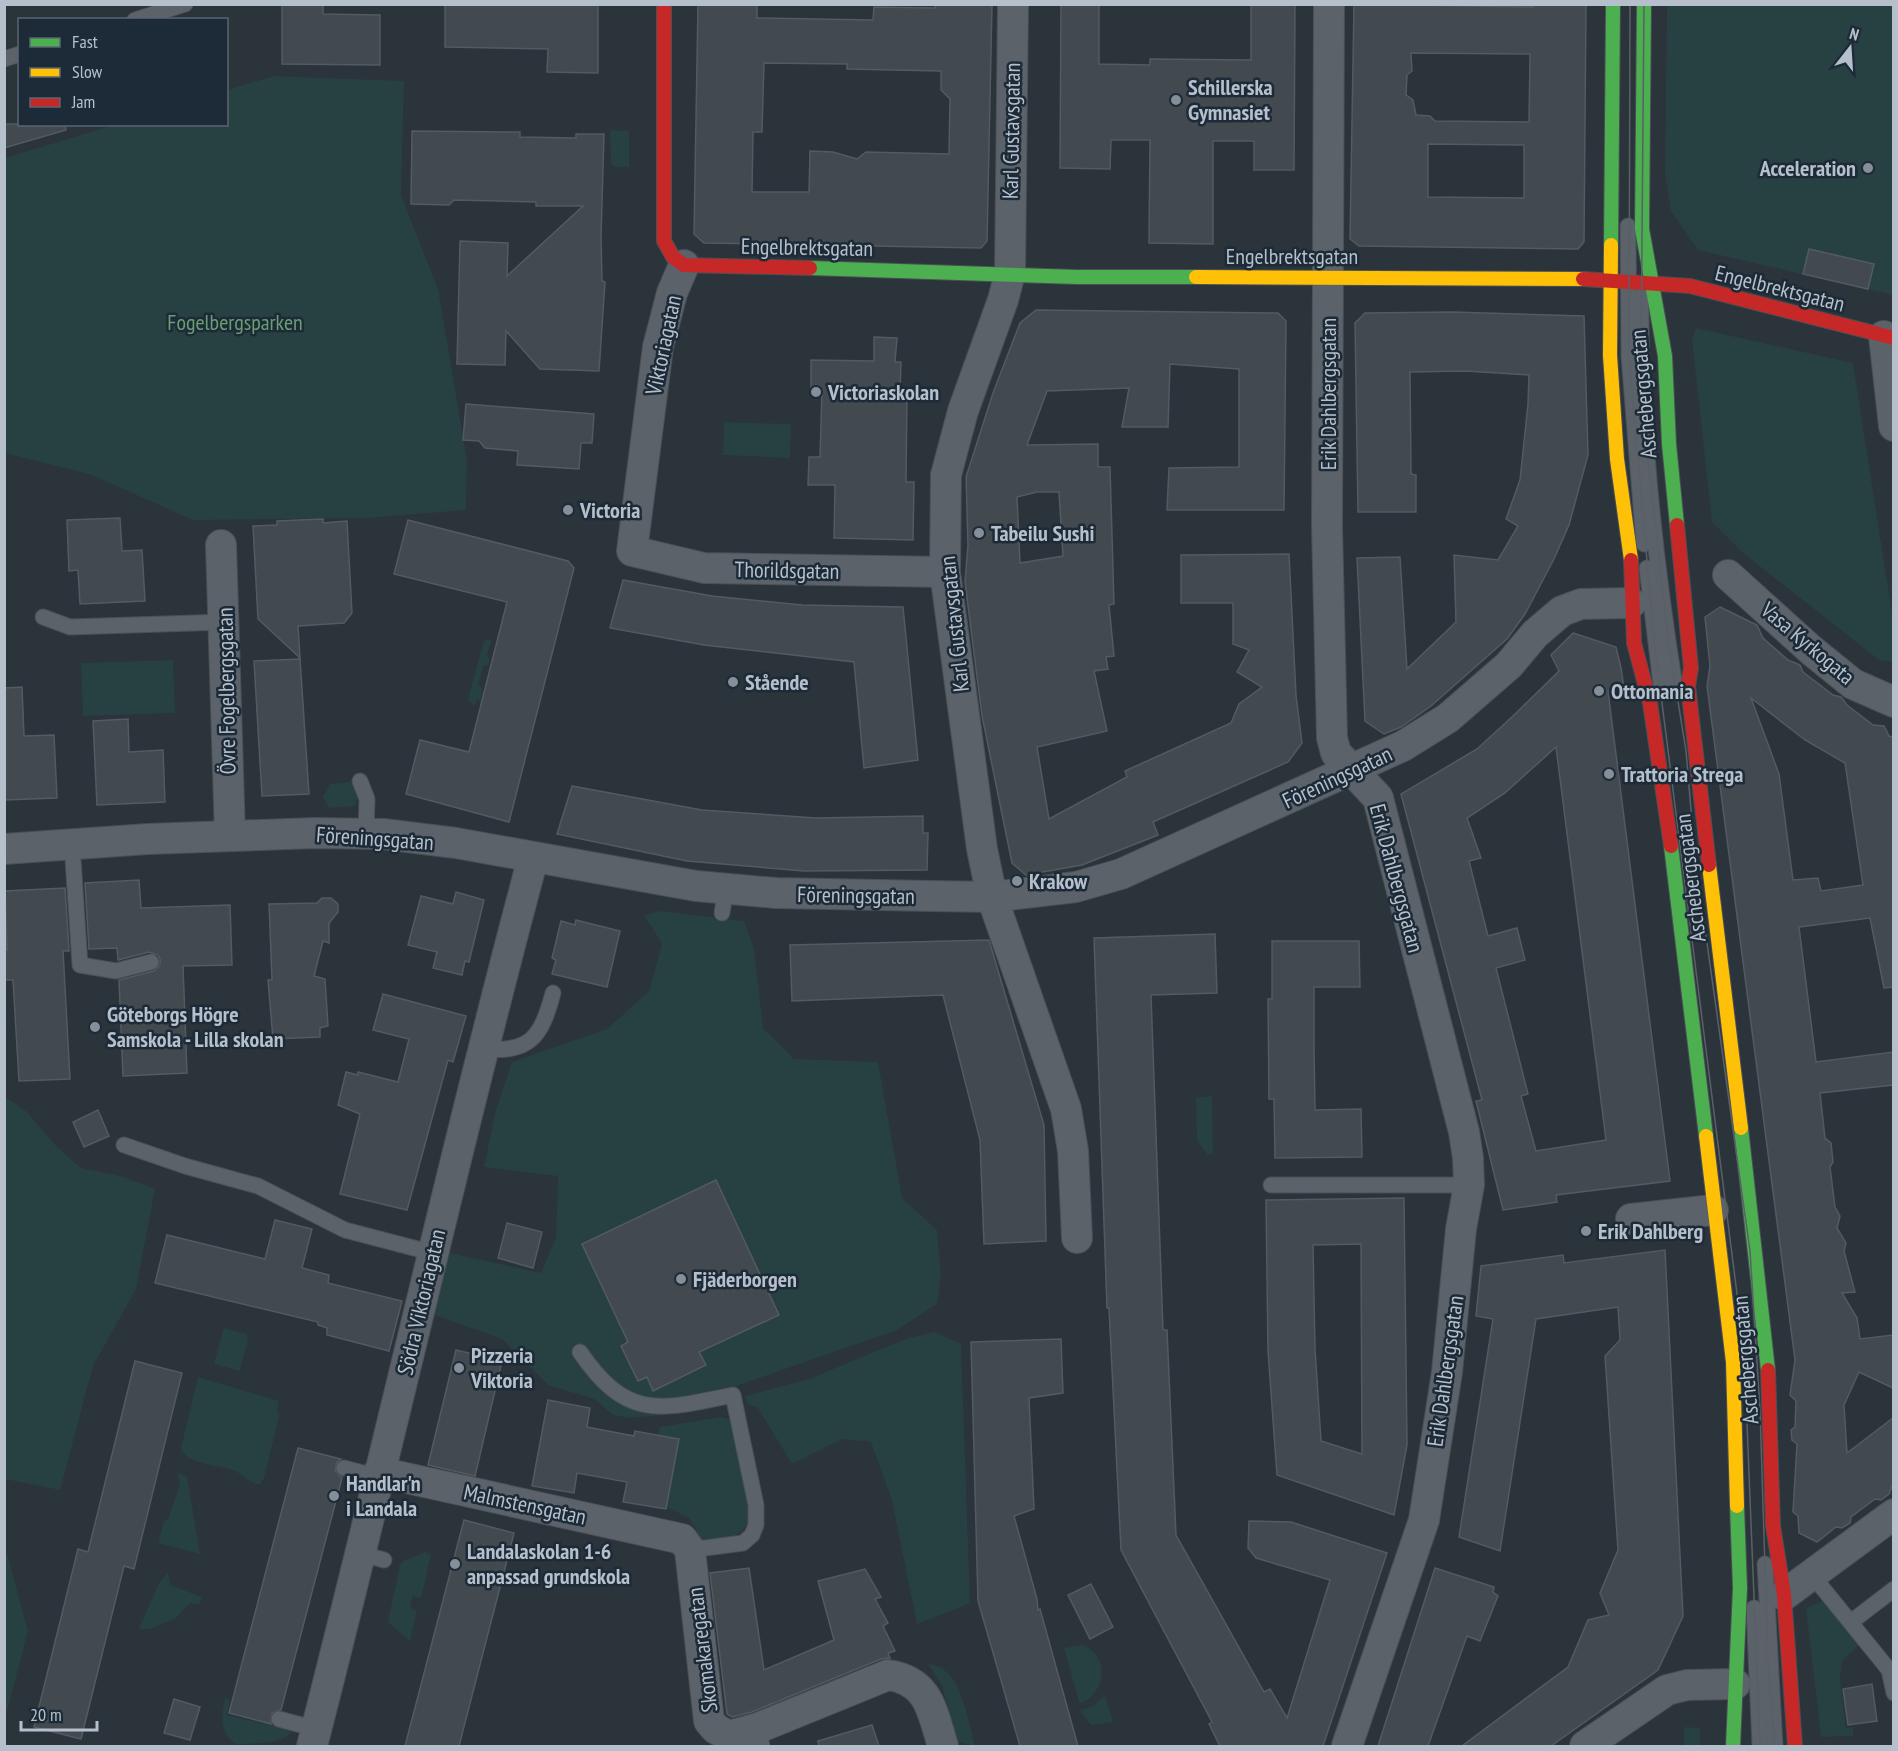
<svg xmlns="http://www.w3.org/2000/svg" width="1898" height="1751" viewBox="0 0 1898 1751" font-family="'PT Sans Narrow',sans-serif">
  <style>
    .green { fill: #274142 }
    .building { fill: #42494f; stroke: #535a63; stroke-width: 1.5; fill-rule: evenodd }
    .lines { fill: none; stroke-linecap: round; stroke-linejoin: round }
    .lane-casing { stroke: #494f55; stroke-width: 17 }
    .street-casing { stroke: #494f55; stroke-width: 32 }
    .fast-casing { stroke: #494f55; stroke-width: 16 }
    .slow-casing { stroke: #494f55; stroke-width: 16 }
    .jam-casing { stroke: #494f55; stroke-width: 16 }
    .lane { stroke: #5b6269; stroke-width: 15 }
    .street { stroke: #5b6269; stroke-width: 30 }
    .fast { stroke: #4caf50; stroke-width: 14 }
    .slow { stroke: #ffc107; stroke-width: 14 }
    .jam { stroke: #c62828; stroke-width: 14 }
    .tram { stroke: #5a6066; stroke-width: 1.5 }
    .poi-dot { fill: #858f99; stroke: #1d2a37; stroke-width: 2 }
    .labels { text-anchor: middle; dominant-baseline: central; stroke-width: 5; stroke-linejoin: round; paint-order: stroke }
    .poi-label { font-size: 22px; font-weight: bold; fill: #b5c0cc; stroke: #1d2a37; text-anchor: start }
    .street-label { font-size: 22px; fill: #b5c0cc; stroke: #1d2a37 }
    .park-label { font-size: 22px; fill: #6a9f71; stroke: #1d2a37 }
  </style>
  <rect width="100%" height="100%" fill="#2b333b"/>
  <g class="green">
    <path d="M1667,5H1893V295L1698,250L1671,211L1665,174Z"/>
    <path d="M274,76L404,81L401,195L438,289L467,460L466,510L367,518L193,520L92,475L5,453V158L114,125L226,124L227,90Z"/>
    <path d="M610,130L629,131V167H615L611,164Z"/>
    <path d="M1696,328L1853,363L1893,620V662L1879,660L1743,553L1712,522L1692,340Z"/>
    <path d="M724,422L791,424L790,458L723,455Z"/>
    <path d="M492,639L487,655L490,660L488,665H484L478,684L482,688L481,700L477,699L474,706L468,699L484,641Z"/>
    <path d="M173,660L175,713L83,716L81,663Z"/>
    <path d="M353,782L358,794L355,806L329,808L323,797L330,784Z"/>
    <path d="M661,911L744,921L754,948L763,1028L794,1059L878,1062L902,1198L937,1230L941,1276L937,1304L897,1330L736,1386L686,1413L629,1418L613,1415L594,1399L548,1385L502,1339L426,1312L441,1251L541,1273L556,1238L558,1176L484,1167L495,1113L512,1062L607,1029L649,991L662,944L644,915Z"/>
    <path d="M4,1096L27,1112L56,1146L81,1168L120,1176L155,1189L136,1289L93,1366L60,1490L5,1479Z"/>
    <path d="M1212,1096L1213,1153L1208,1155L1197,1141L1196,1098Z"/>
    <path d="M224,1328L246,1334L248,1339L240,1371L214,1364Z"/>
    <path d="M935,1332L961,1344L970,1603L917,1624L892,1501L871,1442L842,1439L792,1464L758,1408L748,1404L745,1396L809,1379L908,1338Z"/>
    <path d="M198,1377L279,1401L277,1413H280L264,1478L260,1484C251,1485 244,1475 235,1471C220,1464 187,1466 181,1448Z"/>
    <path d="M720,1417L728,1419L732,1425L751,1518C740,1540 724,1539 702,1540L689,1518L667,1507L679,1439L658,1435L660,1427Z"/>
    <path d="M177,1473L187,1476L200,1554L158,1543L164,1521L168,1519L180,1485Z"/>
    <path d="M5,1546L28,1631L5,1719Z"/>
    <path d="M425,1552L431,1555L421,1598L413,1596L410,1607L417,1611L410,1641L388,1622L400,1565L403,1561Z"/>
    <path d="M168,1572L170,1585L202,1597L199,1605L190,1603L176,1618L150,1629H139L159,1583Z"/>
    <path d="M1825,1600L1860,1644L1842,1661L1840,1678L1846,1728L1853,1727V1736L1821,1737L1806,1608Z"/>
    <path d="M1082,1645C1110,1655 1107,1692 1081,1703L1079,1702L1064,1648Z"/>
    <path d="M928,1664C962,1665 968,1722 975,1746L958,1742L942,1686Z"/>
    <path d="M1105,1695L1113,1722L1091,1725L1080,1710L1093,1706Z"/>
    <path d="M225,1698L230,1700L227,1715L283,1728L291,1732C282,1746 253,1742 238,1745C219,1734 221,1716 225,1698Z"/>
    <path d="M1684,1727L1700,1728V1746H1684Z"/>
  </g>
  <g class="building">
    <path d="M282,4H323V14L380,15V65L282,64Z"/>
    <path d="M445,4H598V73L547,72L548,49L445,47Z"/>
    <path d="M698,4H757V18L873,20L874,7L935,8V4H992L987,241L981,248L704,243L694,234ZM764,63L847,64V69L941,71V90L950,99L949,154L866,152L857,159L833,152L810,151L809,192H752L753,132H762Z"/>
    <path d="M1061,4H1099V64L1150,65V59L1251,60V4H1295L1294,170H1254V141H1213V244L1149,243L1150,140H1111L1110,169L1060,168Z"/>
    <path d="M1354,4L1533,7V4H1586L1584,242L1578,249L1359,246L1350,239ZM1411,53L1530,54L1529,122L1435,121L1430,116L1416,115L1413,100L1406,95L1407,75L1412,71ZM1428,144L1524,145V198L1428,197Z"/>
    <path d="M4,124H65L66,130L4,148Z"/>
    <path d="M412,131L520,132V137L576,138V134H604L601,238L602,281L605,282L599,371L540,369L506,331L505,365L457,364L460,241L508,243L507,276L583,206H536V202L454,200L449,205L411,204Z"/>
    <path d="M1809,249L1874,264L1868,289L1803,274Z"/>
    <path d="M1036,310L1278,313L1286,321L1284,510H1167L1169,468L1239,467V369L1170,364L1168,427H1122L1129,388L1047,391L1027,445L1098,444V467H1110L1114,604L1109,605L1114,656L1106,657L1108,669L1094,671L1107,731L1037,747L1049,819L1127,777L1125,771L1231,723L1239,704L1262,687L1237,672L1249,650L1233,644V603H1181V555L1289,554L1296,695L1302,743L1288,762L1153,822L1158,835L1082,865L1026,875L1012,863L982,716L965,582L968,545L966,477L993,393L1020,323ZM1037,492H1059L1063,556L1020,563L1017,497Z"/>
    <path d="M1453,312L1584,316L1588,455L1569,525L1554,559L1525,614L1507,639L1431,706L1401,727L1384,734L1365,721L1357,558L1400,557L1407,669L1456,622L1454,555L1498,560L1518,526L1506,519L1520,480L1528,404L1529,375L1465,371L1410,372L1411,474L1416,475V512H1358L1355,323L1365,313Z"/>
    <path d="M874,337L897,338L895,362H901L900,393H907L906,482H914L913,540L834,538L835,485H808L809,457H820L822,390H811V360L874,361Z"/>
    <path d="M466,404L594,414L592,443H581L579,469L517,465L518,451L485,448L479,441L463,440Z"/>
    <path d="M120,518L122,551L142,550L145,601L80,604L78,570L69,571L67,520Z"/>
    <path d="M323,519V523L347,521L352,613L344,623L298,626L300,658L258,619L253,526L277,525V521Z"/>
    <path d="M408,520L568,561L574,568L509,822L406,794L420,740L469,752L507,602L394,574Z"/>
    <path d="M623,580L712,596L802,605L903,607L918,760L864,768L854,662L704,645L610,628Z"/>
    <path d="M1720,607L1757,625L1763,638L1788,660L1800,665L1803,672L1833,695L1841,697L1847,705L1873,725L1884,726L1889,736L1893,737V987L1884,988L1870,918L1799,927L1816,1062L1893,1052V1085L1820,1093L1825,1138L1831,1143L1833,1162L1830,1167L1835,1207L1840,1216L1837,1228L1846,1243L1844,1251L1855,1292L1842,1293L1857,1318L1860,1339L1893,1335V1388L1859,1372L1844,1405L1847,1453L1893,1418V1483L1889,1494L1881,1500L1875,1499L1851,1517L1850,1523L1842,1528L1836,1527L1817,1542L1799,1533L1798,1516L1793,1512L1797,1444L1792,1440L1791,1430L1795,1427L1796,1401L1790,1395L1795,1360L1707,686L1710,666L1705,617ZM1751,698L1805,740L1845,763L1863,885L1821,891L1818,878L1793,880L1779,774Z"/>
    <path d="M1573,633L1616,647L1621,668L1624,688L1608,691L1670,1181L1556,1195L1557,1202L1503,1210L1476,1101L1482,1100L1401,794L1477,749L1513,716L1559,671L1551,655ZM1556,747L1606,1140L1536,1151L1521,1096L1528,1094L1496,968L1525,960L1517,928L1488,936L1469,861L1481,858L1467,818L1505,793Z"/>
    <path d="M300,659L309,794L262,796L254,661Z"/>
    <path d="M22,687L24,736L54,735L57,798L4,800V688Z"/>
    <path d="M128,719L129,752L163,750L165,802L97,805L93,721Z"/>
    <path d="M572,786L702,810L816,818L923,816V833H928L927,870L804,871L687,861L557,834Z"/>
    <path d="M139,880L141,908L230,905L232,965L183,966L187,1073L123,1076L119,980L154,971L160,965V959L158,955L149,952L118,960L117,948L89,949L85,883Z"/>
    <path d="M65,888L69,951H63L70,1079L19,1081L13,980H4V950H7L5,891Z"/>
    <path d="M456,892L484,900L469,962L465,961L462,975L433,968L437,952L408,945L421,896L453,904Z"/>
    <path d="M322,898H331L338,904V912L329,923V943L323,941L314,976L325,979L328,1026L320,1028V1037L273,1039L268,980H272L269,904L317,903Z"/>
    <path d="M576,920L620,931L607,987L552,974L556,960L552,958L561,921L575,925Z"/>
    <path d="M1215,934L1217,993L1151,995L1163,1330H1167L1176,1535L1264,1692L1270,1689L1287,1718L1330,1580L1256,1558L1248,1548L1249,1521L1291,1522L1387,1553L1323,1746H1220L1209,1724L1212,1722L1121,1550L1109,1308H1107L1094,938Z"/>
    <path d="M989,940L1044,1125L1046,1241L984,1244L980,1140L943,995L792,1001L790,945Z"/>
    <path d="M1272,941H1359L1360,987H1314V1046L1315,1110L1361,1109L1362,1157L1275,1158L1274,1099H1269L1268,999H1272Z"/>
    <path d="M383,994L466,1016L453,1062L448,1060L407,1210L340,1194L360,1114L338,1105L346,1072L358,1075V1072L398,1082L409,1039L373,1030Z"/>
    <path d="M98,1110L109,1136L84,1147L73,1122Z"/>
    <path d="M716,1180L779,1315L699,1352L706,1365L653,1391L647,1377L638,1381L621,1346L628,1342L582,1244Z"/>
    <path d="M1404,1198L1407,1445L1394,1515L1277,1475L1268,1351L1266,1200ZM1361,1244L1362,1454L1321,1441L1315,1349L1313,1245Z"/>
    <path d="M275,1220L312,1229L302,1268L329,1275L328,1283L402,1301L389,1351L327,1335V1328L318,1325V1322L155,1283L167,1235L265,1259Z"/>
    <path d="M507,1223L542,1232L533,1268L498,1258Z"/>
    <path d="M1665,1250L1683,1616L1658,1670L1551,1746H1462L1568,1667L1588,1620L1609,1615L1600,1593L1618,1550L1605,1356L1620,1340L1618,1307L1536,1319L1500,1551L1459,1537L1493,1319L1476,1316L1481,1266L1563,1255L1564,1263Z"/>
    <path d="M1061,1339L1063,1393L1029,1398L1034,1509L1014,1516L1037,1599L1038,1610L1040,1609L1078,1746H1020L978,1601L971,1342Z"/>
    <path d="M456,1350L502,1361L475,1476L428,1465Z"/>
    <path d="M135,1361L182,1373L134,1569L124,1566L81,1739L34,1727L78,1549L88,1552Z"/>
    <path d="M548,1400L590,1408L587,1427L634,1436L635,1431L679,1439L666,1509L623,1502L627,1482L577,1473L574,1493L532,1486Z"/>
    <path d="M298,1448L341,1459L337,1462L335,1470L342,1478L281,1710L272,1713L271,1724L229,1713Z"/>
    <path d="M464,1520L514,1533L459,1746H405Z"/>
    <path d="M749,1568L764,1670L834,1640L818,1581L865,1569L881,1597L875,1599L888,1623L883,1626L895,1651L888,1653L890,1658L881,1659L752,1712L732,1717L727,1714L710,1573Z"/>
    <path d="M1435,1568L1494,1587L1493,1592L1498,1596L1480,1641L1467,1636L1428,1746H1378Z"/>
    <path d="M1091,1584L1113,1627L1090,1639L1068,1595Z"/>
    <path d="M1872,1684L1877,1721L1848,1725L1843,1689Z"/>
    <path d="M174,1699L200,1707L190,1740L164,1733Z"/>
    <path d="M872,1725L879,1746H819L818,1741Z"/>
  </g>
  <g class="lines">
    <defs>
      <g id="lane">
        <path d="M135,20L185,4"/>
        <path d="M4,59L20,54"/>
        <path d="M1628,226L1629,356L1644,544"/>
        <path d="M1641,296C1640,429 1655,562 1676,693"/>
        <path d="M1647,568L1662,693"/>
        <path d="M43,617L70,627L225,622"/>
        <path d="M360,781L367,799L366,834"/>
        <path d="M72,844L80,965L116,971L151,962"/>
        <path d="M722,913L726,888"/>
        <path d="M482,1049C530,1053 541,1038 553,993"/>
        <path d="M124,1145L185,1166L258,1186L345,1230L433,1253"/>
        <path d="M1271,1185H1469"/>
        <path d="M580,1352C627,1421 660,1410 733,1395L756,1505V1525L752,1535L743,1543L690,1550"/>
        <path d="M344,1468L378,1477"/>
        <path d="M359,1553L384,1560"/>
        <path d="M1765,1564L1775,1746"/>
        <path d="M1812,1575L1889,1670L1894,1693"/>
        <path d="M1754,1608L1760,1746"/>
        <path d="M1851,1622L1894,1589"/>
        <path d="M279,1719L316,1729"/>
        <path d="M758,1728L762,1746"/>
      </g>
      <g id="street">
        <path d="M1013,4L1010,273L1003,300L963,411L946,475L945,572L982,849L992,897L1066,1109L1073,1151L1077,1238"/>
        <path d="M1329,4L1327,526L1332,738L1336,753L1378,798L1464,1132L1468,1158L1469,1185L1461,1229L1447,1372L1424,1520L1347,1746"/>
        <path d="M684,265L672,293L658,347L632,551L704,568L945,572"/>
        <path d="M1884,336L1894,426"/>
        <path d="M221,545L230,836"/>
        <path d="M1728,575L1811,650L1853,684L1894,702"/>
        <path d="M4,849L148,839L315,833L383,834L456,843L696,886L776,893L931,896L992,897L1076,887L1121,874L1403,746L1448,718L1509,665L1535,634L1562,611L1581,604L1631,603"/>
        <path d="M1631,1219L1713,1210"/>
        <path d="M379,1472L682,1539L690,1550L709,1721L716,1729L729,1736L758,1728L888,1675C930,1681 932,1712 943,1746"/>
        <path d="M1784,1595L1894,1514"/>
        <path d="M312,1746C388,1451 454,1153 533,858"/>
        <path d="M1585,1746L1667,1690L1687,1685L1735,1684"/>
      </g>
      <g id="fast">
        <path d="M1644,4L1642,229L1665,356L1669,444L1677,525"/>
        <path d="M1611,245L1613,4"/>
        <path d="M810,268L1077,277H1196"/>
        <path d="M1671,846L1706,1136"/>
        <path d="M1741,1128L1768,1370"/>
        <path d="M1733,1746L1740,1588L1737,1506"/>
      </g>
      <g id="slow">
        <path d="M1611,245L1610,355L1617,459L1631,560"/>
        <path d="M1196,277L1583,279"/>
        <path d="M1709,865L1741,1128"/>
        <path d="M1706,1136L1733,1362L1737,1506"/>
      </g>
      <g id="jam">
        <path d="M664,4V241L673,257L684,265L810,268"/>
        <path d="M1583,279L1690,286L1894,338"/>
        <path d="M1677,525L1691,668L1688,686L1709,865"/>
        <path d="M1631,560L1634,643L1650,703L1671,846"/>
        <path d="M1768,1370L1773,1526L1784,1595L1795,1746"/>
      </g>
    </defs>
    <use href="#lane" class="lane-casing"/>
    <use href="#street" class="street-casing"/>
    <use href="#fast" class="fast-casing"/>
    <use href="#slow" class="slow-casing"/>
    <use href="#jam" class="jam-casing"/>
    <use href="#lane" class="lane"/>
    <use href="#street" class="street"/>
    <use href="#fast" class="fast"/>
    <use href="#slow" class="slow"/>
    <use href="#jam" class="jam"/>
    <g class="tram">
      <path d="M1630,4L1629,356L1654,640L1744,1349L1760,1746"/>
      <path d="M1644,4L1641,356L1648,457L1668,639L1686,751L1695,857L1750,1251L1760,1410L1768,1663L1775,1746"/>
    </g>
  </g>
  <g class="poi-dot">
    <circle cx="1176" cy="100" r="6"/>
    <circle cx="1868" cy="168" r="6"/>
    <circle cx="816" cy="392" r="6"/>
    <circle cx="568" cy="510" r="6"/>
    <circle cx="979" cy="533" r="6"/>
    <circle cx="733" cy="682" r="6"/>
    <circle cx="1599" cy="691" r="6"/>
    <circle cx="1609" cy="774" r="6"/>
    <circle cx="1017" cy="881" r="6"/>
    <circle cx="95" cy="1027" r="6"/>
    <circle cx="1586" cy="1231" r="6"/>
    <circle cx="681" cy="1279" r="6"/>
    <circle cx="459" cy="1368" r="6"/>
    <circle cx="334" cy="1496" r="6"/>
    <circle cx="455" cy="1564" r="6"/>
  </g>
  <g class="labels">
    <g class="poi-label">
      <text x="1188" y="87">Schillerska<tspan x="1188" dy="25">Gymnasiet</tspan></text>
      <text x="1856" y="168" text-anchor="end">Acceleration</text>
      <text x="828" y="392">Victoriaskolan</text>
      <text x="580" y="510">Victoria</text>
      <text x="991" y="533">Tabeilu Sushi</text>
      <text x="745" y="682">Stående</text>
      <text x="1611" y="691">Ottomania</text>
      <text x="1621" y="774">Trattoria Strega</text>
      <text x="1029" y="881">Krakow</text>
      <text x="107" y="1014">Göteborgs Högre<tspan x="107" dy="25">Samskola - Lilla skolan</tspan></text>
      <text x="1598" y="1231">Erik Dahlberg</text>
      <text x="693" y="1279">Fjäderborgen</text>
      <text x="471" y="1355">Pizzeria<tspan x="471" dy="25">Viktoria</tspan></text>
      <text x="346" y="1483">Handlar'n<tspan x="346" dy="25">i Landala</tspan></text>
      <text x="467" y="1551">Landalaskolan 1-6<tspan x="467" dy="25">anpassad grundskola</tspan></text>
    </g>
    <g class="street-label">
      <text transform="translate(1011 131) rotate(-89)">Karl Gustavsgatan</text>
      <text transform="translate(807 247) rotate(1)">Engelbrektsgatan</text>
      <text x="1292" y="256">Engelbrektsgatan</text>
      <text transform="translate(1780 288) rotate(14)">Engelbrektsgatan</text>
      <text transform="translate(663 345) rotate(-78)">Viktoriagatan</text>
      <text transform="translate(1328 394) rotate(-90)">Erik Dahlbergsgatan</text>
      <text transform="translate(1643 394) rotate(-95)">Aschebergsgatan</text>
      <text transform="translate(787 570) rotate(1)">Thorildsgatan</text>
      <text transform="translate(954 624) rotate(-96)">Karl Gustavsgatan</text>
      <text transform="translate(1808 643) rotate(40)">Vasa Kyrkogata</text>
      <text transform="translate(226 691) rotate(-91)">Övre Fogelbergsgatan</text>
      <text transform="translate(1337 777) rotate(-25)">Föreningsgatan</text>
      <text transform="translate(375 838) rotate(4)">Föreningsgatan</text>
      <text transform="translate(1397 878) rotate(75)">Erik Dahlbergsgatan</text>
      <text transform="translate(1690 878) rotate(-97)">Aschebergsgatan</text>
      <text transform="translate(856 895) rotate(1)">Föreningsgatan</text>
      <text transform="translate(421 1302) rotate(-77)">Södra Viktoriagatan</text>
      <text transform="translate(1745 1360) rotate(-95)">Aschebergsgatan</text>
      <text transform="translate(1445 1371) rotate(-82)">Erik Dahlbergsgatan</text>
      <text transform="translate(525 1504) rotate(12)">Malmstensgatan</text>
      <text transform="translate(702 1650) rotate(-97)">Skomakaregatan</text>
    </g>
    <g class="park-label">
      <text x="235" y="322">Fogelbergsparken</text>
    </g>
  </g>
  <rect width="1898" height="1751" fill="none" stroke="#b5c0cc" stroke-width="12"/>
  <rect x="18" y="18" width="210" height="108" fill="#1d2a37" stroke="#5a6673" stroke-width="1.5"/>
  <rect x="30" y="38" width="30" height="9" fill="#4caf50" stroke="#5a6673" stroke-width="1.5"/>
  <text x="72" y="48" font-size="18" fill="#b5c0cc">Fast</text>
  <rect x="30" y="68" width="30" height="9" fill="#ffc107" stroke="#5a6673" stroke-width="1.5"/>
  <text x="72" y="78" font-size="18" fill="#b5c0cc">Slow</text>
  <rect x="30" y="98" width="30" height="9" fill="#c62828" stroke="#5a6673" stroke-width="1.5"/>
  <text x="72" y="108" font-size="18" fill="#b5c0cc">Jam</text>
  <g transform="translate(1850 48) rotate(17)" stroke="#1d2a37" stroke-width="4.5" paint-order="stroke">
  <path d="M0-4.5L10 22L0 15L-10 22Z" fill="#b5c0cc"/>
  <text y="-9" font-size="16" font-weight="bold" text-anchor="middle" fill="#b5c0cc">N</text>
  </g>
  <path d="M21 1721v9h76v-9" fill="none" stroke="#b5c0cc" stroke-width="3"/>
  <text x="30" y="1721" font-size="18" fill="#b5c0cc" stroke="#1d2a37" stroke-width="4.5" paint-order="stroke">20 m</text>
</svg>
